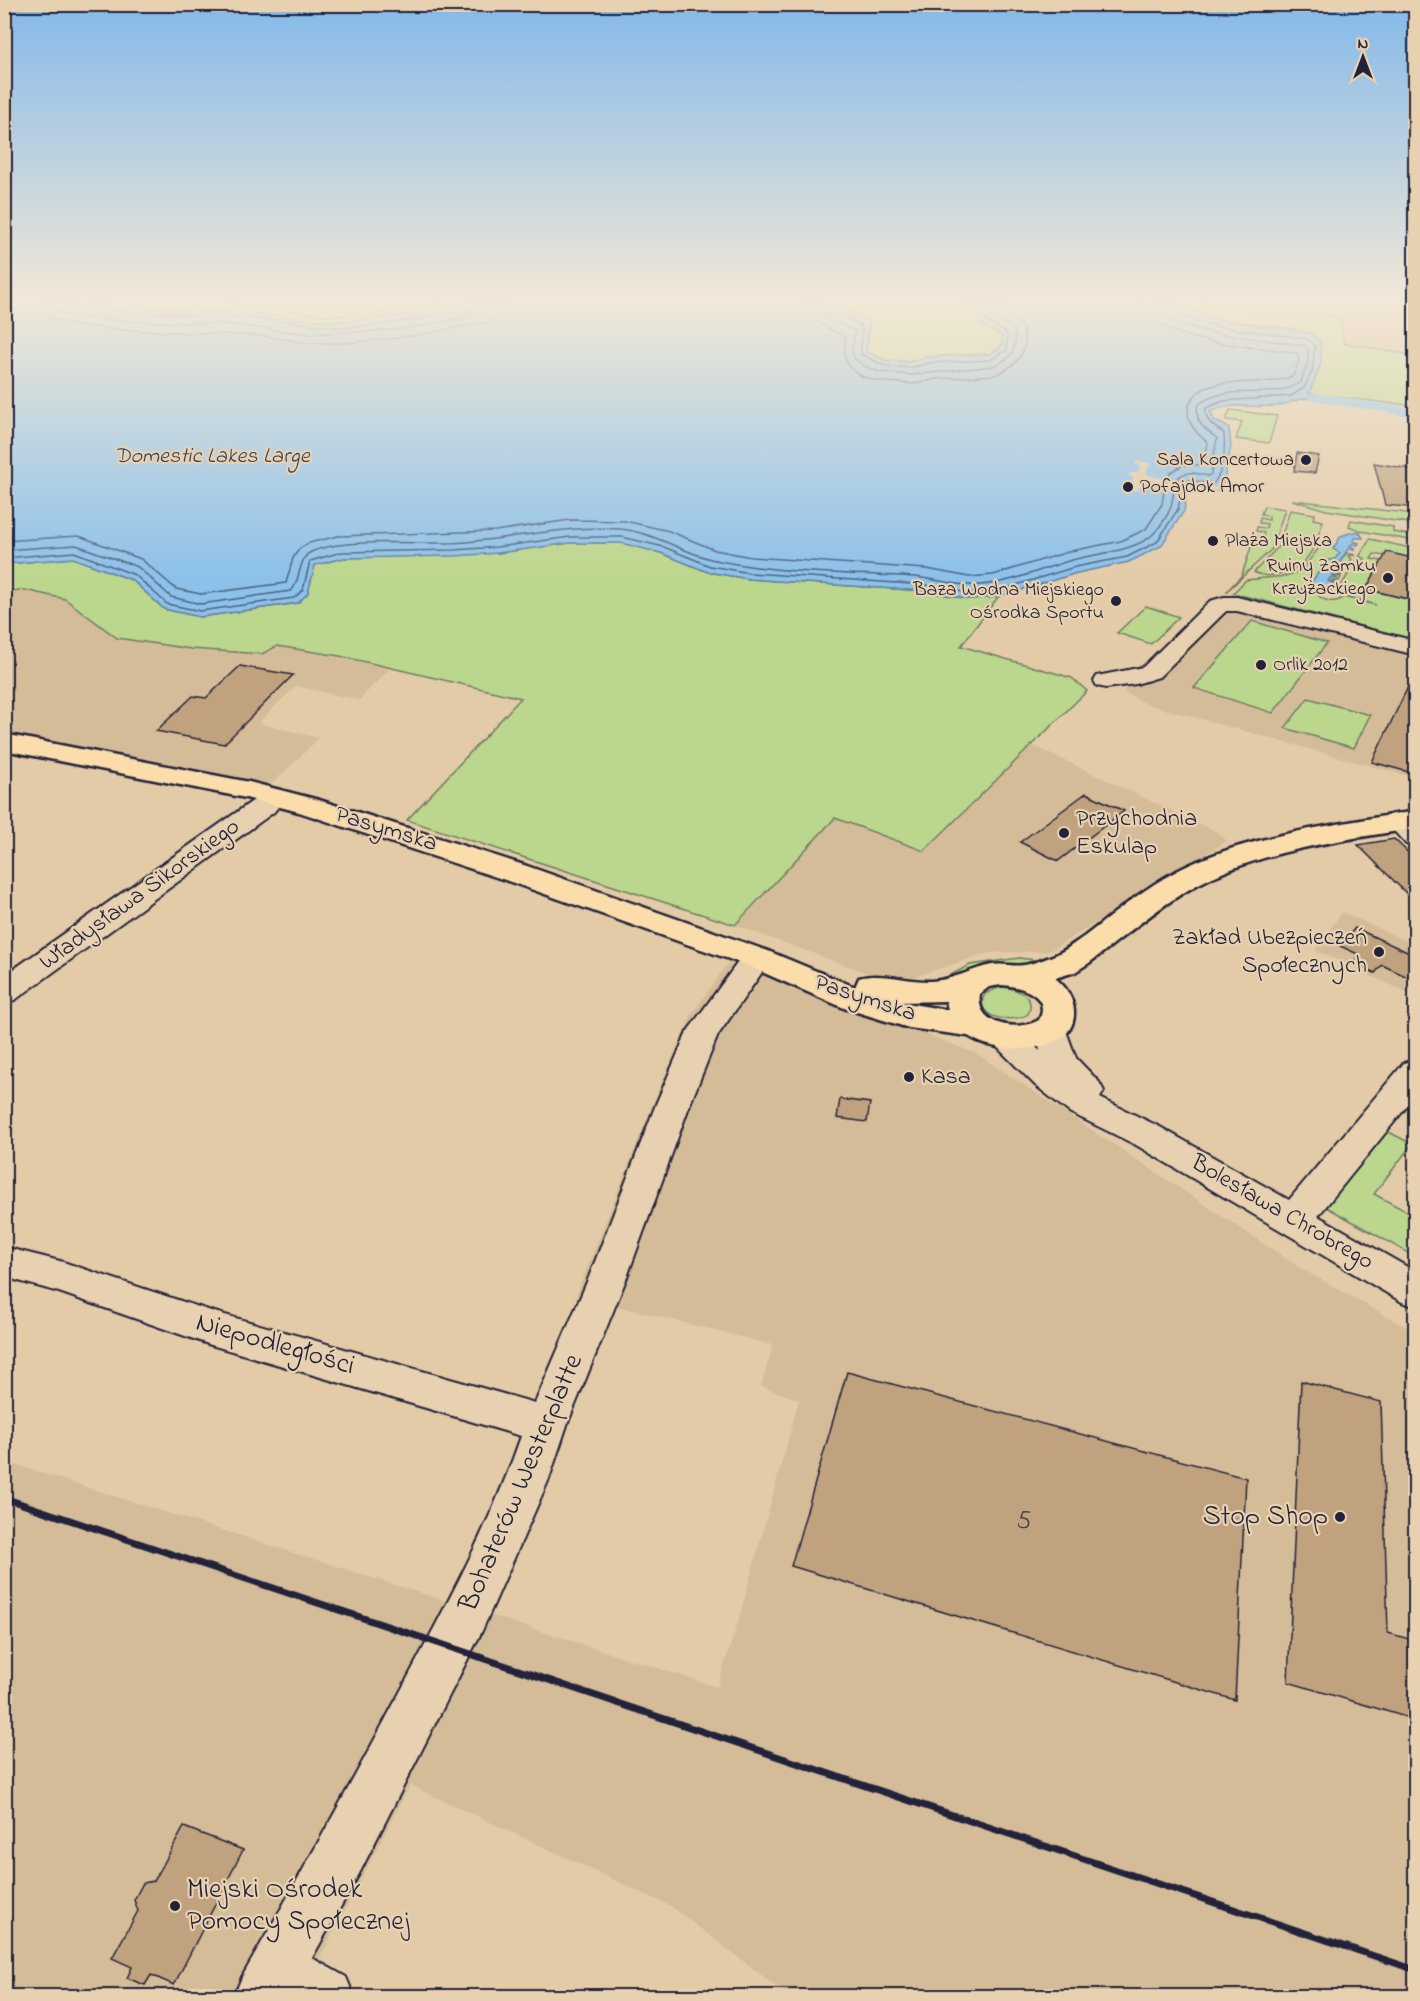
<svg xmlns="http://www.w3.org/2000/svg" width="1420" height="2001" viewBox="0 0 1420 2001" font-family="'Indie Flower',sans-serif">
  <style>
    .built { fill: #d4bc99 }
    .green { fill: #bbd68d; stroke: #6e7c64; stroke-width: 1.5 }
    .water { fill: #8cc1ea; stroke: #6281a4; stroke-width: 1.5 }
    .pier { fill: #e3cba7 }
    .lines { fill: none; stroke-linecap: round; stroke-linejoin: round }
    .shore { stroke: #4c6281; stroke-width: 1.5 }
    .canal { fill: #8cc1ea; fill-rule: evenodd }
    .building { fill: #c0a37e; stroke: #22223b; stroke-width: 1.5 }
    .minor-casing { stroke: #22223b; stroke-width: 4 }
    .major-casing { stroke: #22223b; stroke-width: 5 }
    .minor { fill: #e7d1b0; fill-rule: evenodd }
    .major { fill: #faddab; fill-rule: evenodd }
    .rail { stroke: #22223b; stroke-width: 7 }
    .poi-dot { fill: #22223b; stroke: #e7d1b0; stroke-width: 2 }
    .labels { text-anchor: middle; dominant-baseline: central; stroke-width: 4.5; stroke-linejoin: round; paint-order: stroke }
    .far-poi-label { font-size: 20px; fill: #22223b; stroke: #e7d1b0; text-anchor: end }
    .far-water-label { font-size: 22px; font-style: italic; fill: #37425e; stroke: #e7d1b0 }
    .poi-label { font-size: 24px; fill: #22223b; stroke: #e7d1b0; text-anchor: start }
    .street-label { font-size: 24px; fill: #22223b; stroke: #e7d1b0 }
    .near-number-label { font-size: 26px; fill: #4a424c }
    .near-street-label { font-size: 28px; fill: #22223b; stroke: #e7d1b0 }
    .near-poi-label { font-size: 28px; fill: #22223b; stroke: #e7d1b0; text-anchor: end }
  </style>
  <rect width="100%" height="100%" fill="#e3cba7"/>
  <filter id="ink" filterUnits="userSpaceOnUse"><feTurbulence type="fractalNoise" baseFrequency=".0167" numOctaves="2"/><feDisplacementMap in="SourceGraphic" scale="12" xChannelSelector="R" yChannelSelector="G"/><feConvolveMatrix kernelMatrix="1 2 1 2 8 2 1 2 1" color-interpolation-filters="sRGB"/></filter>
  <g filter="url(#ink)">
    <g class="built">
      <path d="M1321,298H1415V356L1344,343L1341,323Z"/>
      <path d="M25,590L65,599L117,638L191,649L262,654L277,646L340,656L389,669L359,700L296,686L258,723L319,738L274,782L249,790L5,734L4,591Z"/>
      <path d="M1228,606L1415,651V778L1146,704L1124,692L1131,682L1157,678Z"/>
      <path d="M1032,745L1217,832L1227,841L1050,951L988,953L907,979L881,978L735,925L835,818L924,851Z"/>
      <path d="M1342,912L1415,945V996L1315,950Z"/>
      <path d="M731,959L977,1054L1302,1269L1415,1332V1996H789L672,1907L410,1785L300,1996H5L4,1461L717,1687L740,1615L799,1400L761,1386L773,1345L576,1296L656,1096L692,1014Z"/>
    </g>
    <g class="green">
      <path d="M49,298H222L217,301L328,316L381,313L466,298H499C449,307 400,317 350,321C311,323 274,314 236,311C173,307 111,309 49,298Z"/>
      <path d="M953,298L974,309L980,324L1002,336V346L990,354L927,357L909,362L886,360L865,352L869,334V322L822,299Z"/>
      <path d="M1157,298H1175L1255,312L1332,316L1341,323L1344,343L1415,356V406L1309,394L1296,329L1216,319Z"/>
      <path d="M1230,410L1277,416L1269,443L1236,439L1242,422L1226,420Z"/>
      <path d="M1292,500L1415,514V524L1326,510Z"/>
      <path d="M1264,506L1285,509L1272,549L1226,592L1242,575L1251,547H1256V545L1252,544L1255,536L1263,537L1264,533L1256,531L1257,527L1266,528L1267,524L1259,523L1260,518L1269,520V516L1261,514Z"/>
      <path d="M1290,510L1315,514L1313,519L1323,521C1315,548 1308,569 1277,574C1268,576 1262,577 1254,572L1278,547Z"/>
      <path d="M1351,520L1393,527V532L1415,536V541L1361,531L1349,526Z"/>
      <path d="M1370,539L1415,549V559L1387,552L1384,556L1374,554L1371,559L1382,561L1366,589L1415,601V640L1233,593L1246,580L1285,576L1301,571L1321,545L1334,547L1341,553L1334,560H1327L1311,584L1301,589C1312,596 1320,591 1331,590L1334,584L1328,581L1330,578H1338L1331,576L1333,573H1341L1335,571L1336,568H1344L1339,564L1346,553L1355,555L1348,556L1352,559L1349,564L1341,563L1348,566L1345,570H1337L1344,572L1342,575H1334L1341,577L1339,581H1330L1337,583L1332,591H1321L1318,595C1325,602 1337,604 1343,597L1376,605L1337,593L1357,559L1364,561L1365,558L1359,557Z"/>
      <path d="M570,543H621L661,553L708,572L749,579L925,591L968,599L998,597L961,646L1072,678L1087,691L924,851L835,818L735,925L407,820L521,698L340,656L277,646L262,654L191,649L117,638L65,599L25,590L5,591L4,564L73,558L132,580L164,609L200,617L298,603L315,565L343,558L498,553Z"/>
      <path d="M1146,606L1179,617L1151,644L1117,633Z"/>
      <path d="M1252,621L1327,643L1273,713L1194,688Z"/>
      <path d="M1308,698L1370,715L1354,748L1285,728Z"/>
      <path d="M1019,958L1044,961C1024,968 1005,962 984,967C974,969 968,974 959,978C951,981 940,982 931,985L970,965Z"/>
      <path d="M1000,987C1015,988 1037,995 1028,1014C1013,1024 972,1019 985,994Z"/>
      <path d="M1383,1129L1412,1144L1374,1194L1415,1216V1257L1323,1205Z"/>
    </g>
    <g class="water">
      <path d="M4,298H49L126,307L226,311L266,313L309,320L348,321L396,316L499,298H823L869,322L866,352L886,360L909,362L927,357L990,354L1002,346V336L980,324L973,309L953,298H1157L1216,319L1310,333L1321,342V364L1309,393L1315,394L1314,398C1301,397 1294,402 1281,405C1257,410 1233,400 1210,412L1214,420L1229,428L1231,446L1224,481L1218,491L1188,486L1184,511L1161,546L1129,562L1077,573L998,597L968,599L925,591L749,579L708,572L661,553L621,543H570L498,553L454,556L343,558L315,565L308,593L298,603L200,617L164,609L132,580L73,558L5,564Z"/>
      <path d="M1353,532H1359L1363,538H1355L1353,541L1359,543L1358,545L1352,544L1350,546L1356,549H1348L1339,563L1345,567L1335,570L1341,573H1333L1332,576L1338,579L1330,578L1328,581L1334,584L1331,589L1313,592L1306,590L1327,560H1334L1340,553L1333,549L1341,536Z"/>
    </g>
    <path class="pier" d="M1136,461L1151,463L1146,473L1151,476L1218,488L1217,491L1149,480L1143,481L1138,491L1122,488L1124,485H1131L1134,479L1129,476L1130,473L1138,472L1141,465L1135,464Z"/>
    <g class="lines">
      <g class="shore">
        <path d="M43,298L44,308L51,318L72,325L124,330L264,336L307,343H347L399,338L489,322L502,312L505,298"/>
        <path d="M52,298L57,311L73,316L125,321L226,324L308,334L398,330L484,314L493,309L496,298"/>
        <path d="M59,298L62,306C129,313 195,315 262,319C291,320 318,328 348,327C393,325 438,315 483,307L488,304L489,298"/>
        <path d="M803,298C807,321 826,327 845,336L844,356L849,367L861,376L877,381L913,384L937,379L995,375C1016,367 1030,352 1023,328L993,298"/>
        <path d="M812,298C817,318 838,323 855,331L852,348L854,358L864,366L879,372L913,375L993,366C1012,359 1018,350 1014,330L991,314L981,298"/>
        <path d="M819,298L823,306L862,326L861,354L885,366L910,368L929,363L990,360L1007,350V333L985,320L978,306L966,298"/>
        <path d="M4,541L79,536L141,559L176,589L201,594L286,583L293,558L300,548L309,543L338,536L495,531L570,520L625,521L669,531L715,550L751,557L927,569L969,577L993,575L1071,551L1121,541L1146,529L1162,504L1166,480L1171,472L1183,465H1202L1204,463L1208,443C1196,433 1183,420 1190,403C1204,370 1265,391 1294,375L1299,360L1297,353C1256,345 1179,347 1150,315C1146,311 1144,303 1142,298"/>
        <path d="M4,550L76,545L138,567L171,597L201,604L291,591C301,581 298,558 311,552C342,538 410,544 445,543C504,542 561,524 620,529C654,532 683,553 715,560C780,574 849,573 915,577C937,579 958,587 980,585C1011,583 1041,569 1072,560C1093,554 1136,551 1152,535C1159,529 1169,514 1171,506C1175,494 1171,475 1188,473C1194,472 1202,475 1208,476L1211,474L1217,438C1204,429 1194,422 1198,405C1227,381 1270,403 1301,382L1308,362V349L1305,346C1271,339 1180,335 1157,310C1155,308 1153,302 1151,298"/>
        <path d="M4,558L74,552L135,575L167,604L200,611L294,598L303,590L310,561L342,552L454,550L497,547L570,537H622L664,547L710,566L750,573L926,585L968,593L997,591L1075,567L1127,557L1157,542L1178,509L1184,482L1189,480L1213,484C1225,470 1225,450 1224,433C1214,427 1204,421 1206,408L1223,401L1291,396L1304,388L1312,372L1315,346L1308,339C1270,331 1181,331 1159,298"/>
      </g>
      <path class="canal" d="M1315,393L1416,409V417L1310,400L1308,397L1310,394Z"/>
    </g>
    <g class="building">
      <path d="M1297,453L1319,456L1315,473L1294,471Z"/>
      <path d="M1374,463L1416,470V508L1385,505Z"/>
      <path d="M1387,552L1416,559V601L1366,589Z"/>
      <path d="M240,666L293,675L224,744L156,731L193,696L206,698Z"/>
      <path d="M1416,670V774L1372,762Z"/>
      <path d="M1086,793L1124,811L1058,861L1020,842Z"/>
      <path d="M1394,839L1416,860V903L1358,845Z"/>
      <path d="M1355,928L1416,956V981L1382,965L1375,973L1353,963L1360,955L1340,946Z"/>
      <path d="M840,1099L870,1103L867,1122L837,1118Z"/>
      <path d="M847,1372L1246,1478L1235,1700L791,1566Z"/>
      <path d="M1301,1381L1381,1402L1388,1633L1416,1641V1720L1288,1682Z"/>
      <path d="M184,1827L243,1850L174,1985L151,1975L145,1985L127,1978L132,1967L112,1958L138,1911L134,1900L143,1883L154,1881Z"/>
    </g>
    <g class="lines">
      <defs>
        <g id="minor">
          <path d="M1224,597H1237L1416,641V655L1237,611H1226L1159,677L1136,684L1106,688L1097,686L1094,681L1097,676L1143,667L1210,601Z"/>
          <path d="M273,789L282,791L286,797L274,812L15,1000L4,1002V976L254,800L264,791Z"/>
          <path d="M1399,813L1409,815L1416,822V846L1406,844L1385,821L1389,815Z"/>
          <path d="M757,948L768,951L772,958L718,1035L690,1104L627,1277L567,1425L549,1479L482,1631L359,1874L312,1958L346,1977L354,1996H234L242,1977C299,1878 354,1779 407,1679C449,1600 492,1521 521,1436L211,1345L59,1292L4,1277V1247L60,1261L211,1311L535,1403L589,1277L656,1104L687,1032L746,951Z"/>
          <path d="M1051,1017L1062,1020L1076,1058L1099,1082L1104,1091L1100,1098L1160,1127L1289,1200L1404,1063L1416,1059V1095L1318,1216L1416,1272V1307L1402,1302L1136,1145L1069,1112L1035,1085L995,1045L990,1037L995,1029C1016,1023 1025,1037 1040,1051L1035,1028L1040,1020Z"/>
        </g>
        <path id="major" d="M4,734L249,782L319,800L527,866L768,951L855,987L859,978C882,972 908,982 931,981C954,980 971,969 992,965C1003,963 1014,967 1024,965C1032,964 1042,960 1050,957C1063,953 1074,943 1085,936C1111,916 1137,894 1166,877C1233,837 1338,824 1416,811V828C1339,841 1256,850 1188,890C1155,909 1120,940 1089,963L1075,972L1055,978C1077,994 1084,1029 1054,1042C1028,1053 992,1051 968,1036L909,1028L844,1008L746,965L505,880L299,812L246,798L4,750ZM1001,985C1020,986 1052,995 1039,1020C1018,1032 975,1026 980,994L989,987ZM946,1001L948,1010L900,1002Z"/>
      </defs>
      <use href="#minor" class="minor-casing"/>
      <use href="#major" class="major-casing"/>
      <use href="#minor" class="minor"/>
      <use href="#major" class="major"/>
      <path class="rail" d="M4,1498L1416,1970"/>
    </g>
  </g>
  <linearGradient id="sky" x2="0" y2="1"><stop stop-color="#83b9e9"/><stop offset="0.52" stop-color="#f2e8d7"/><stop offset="1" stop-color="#f2e8d7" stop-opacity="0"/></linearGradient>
  <rect width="1420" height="578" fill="url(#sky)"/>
  <g class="poi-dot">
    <circle cx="1306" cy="460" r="6"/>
    <circle cx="1128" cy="487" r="6"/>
    <circle cx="1213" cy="541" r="6"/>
    <circle cx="1388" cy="578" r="6"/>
    <circle cx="1116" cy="601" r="6"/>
    <circle cx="1261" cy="665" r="6"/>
    <circle cx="1064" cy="833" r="6"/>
    <circle cx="1379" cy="952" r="6"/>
    <circle cx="909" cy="1077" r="6"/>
    <circle cx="1340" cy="1517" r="6"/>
    <circle cx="175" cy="1906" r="6"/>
  </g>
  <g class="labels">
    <g class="far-poi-label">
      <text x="1294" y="460">Sala Koncertowa</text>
      <text x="1140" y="487" text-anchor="start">Pofajdok Amor</text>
      <text x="1225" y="541" text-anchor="start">Plaża Miejska</text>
      <text x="1376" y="566">Ruiny Zamku<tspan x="1376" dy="23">Krzyżackiego</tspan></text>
      <text x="1104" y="590">Baza Wodna Miejskiego<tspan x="1104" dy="23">Ośrodka Sportu</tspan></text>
      <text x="1273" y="665" text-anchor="start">Orlik 2012</text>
    </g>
    <g class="far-water-label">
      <text x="212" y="457">Domestic Lakes Large</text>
    </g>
    <g class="poi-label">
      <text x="1076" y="819">Przychodnia<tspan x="1076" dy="28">Eskulap</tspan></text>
      <text x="1367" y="938" text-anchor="end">Zakład Ubezpieczeń<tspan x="1367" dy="28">Społecznych</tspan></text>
      <text x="921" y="1077">Kasa</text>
    </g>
    <g class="street-label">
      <text transform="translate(386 830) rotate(17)">Pasymska</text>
      <text transform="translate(140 895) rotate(-36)">Władysława Sikorskiego</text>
      <text transform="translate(865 999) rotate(18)">Pasymska</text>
      <text transform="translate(1282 1213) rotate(30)">Bolesława Chrobrego</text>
    </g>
    <g class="near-number-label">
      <text x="1024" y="1522">5</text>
    </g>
    <g class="near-street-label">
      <text transform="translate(275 1345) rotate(16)">Niepodległości</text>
      <text transform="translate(522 1483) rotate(-67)">Bohaterów Westerplatte</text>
    </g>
    <g class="near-poi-label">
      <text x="1328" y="1517">Stop Shop</text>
      <text x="187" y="1890" text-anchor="start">Miejski Ośrodek<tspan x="187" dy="32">Pomocy Społecznej</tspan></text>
    </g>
  </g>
  <rect width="1420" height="2001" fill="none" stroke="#e7d1b0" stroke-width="24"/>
  <rect x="12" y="12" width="1396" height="1977" fill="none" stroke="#22223b" stroke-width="2" filter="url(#ink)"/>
  <g transform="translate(1363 57)" stroke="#e7d1b0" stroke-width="4.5" paint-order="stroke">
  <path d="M0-4.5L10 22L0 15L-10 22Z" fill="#22223b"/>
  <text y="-9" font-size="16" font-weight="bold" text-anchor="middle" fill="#22223b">N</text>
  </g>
</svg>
